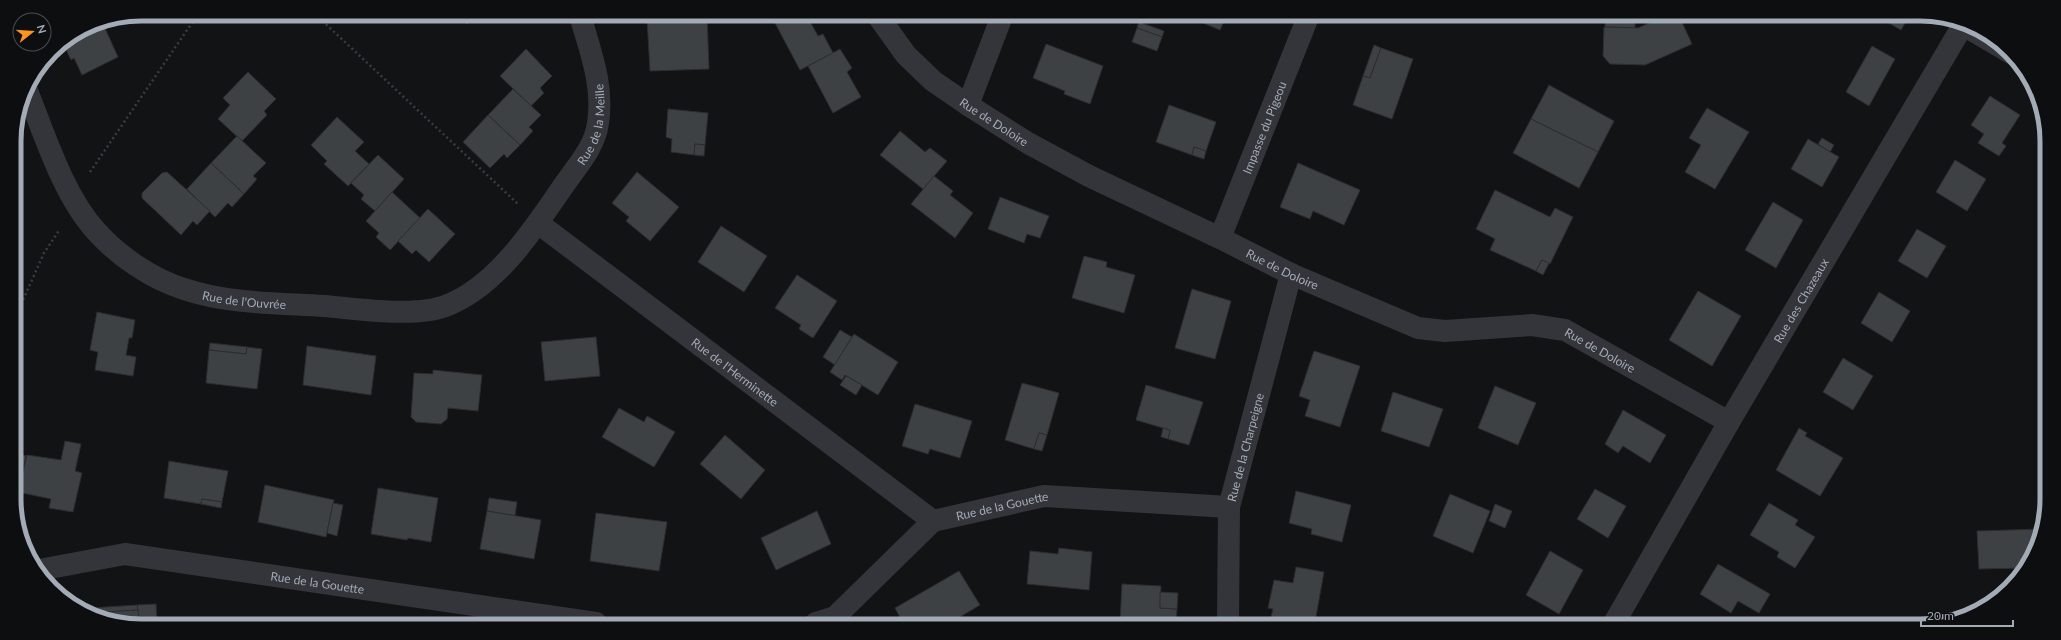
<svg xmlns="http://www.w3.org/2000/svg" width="2061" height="640" viewBox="0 0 2061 640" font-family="Lato,sans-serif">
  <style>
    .green { fill: #1c241c }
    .building { fill: #3e4144; stroke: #2c2d31 }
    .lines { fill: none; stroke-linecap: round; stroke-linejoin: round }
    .path { stroke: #393c41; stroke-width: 2.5; stroke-dasharray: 2 3; stroke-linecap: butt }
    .minor { stroke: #33353a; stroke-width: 22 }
    .labels { text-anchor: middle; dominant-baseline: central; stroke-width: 3; stroke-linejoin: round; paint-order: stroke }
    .street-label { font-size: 12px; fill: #a3abb6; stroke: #0d0e0f }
    .rim { fill: none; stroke: #a3abb6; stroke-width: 5 }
  </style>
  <rect width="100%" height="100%" fill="#121314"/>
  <path class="green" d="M307,14H343L344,23Z"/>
  <g class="building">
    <path d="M457,15H476L467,24Z"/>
    <path d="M707,16L709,69L650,71L647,18Z"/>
    <path d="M788,16H807L818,36L823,34L833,53L800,70L775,23Z"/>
    <path d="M1189,17H1226L1220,30Z"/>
    <path d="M1605,18H1635V28L1605,27Z"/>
    <path d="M1660,18H1680L1692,44L1645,65L1610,64L1603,56L1604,27L1638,28Z"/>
    <path d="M1880,18H1908L1901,30Z"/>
    <path d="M113,19L84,33L83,30L92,24Z"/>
    <path d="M1139,22L1164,31L1162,37L1137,28Z"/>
    <path d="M103,24L118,57L82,75L74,58L71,60L63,43Z"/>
    <path d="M1137,28L1162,37L1157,51L1132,42Z"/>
    <path d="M1046,44L1103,66L1090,104L1064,94L1065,91L1033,78Z"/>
    <path d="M1374,45L1381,48L1370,78L1363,76Z"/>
    <path d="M1872,46L1895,59L1869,106L1846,92Z"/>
    <path d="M1381,48L1413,59L1392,119L1353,105L1363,76L1370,78Z"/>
    <path d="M526,49L552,76L540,88L544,93L531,106L500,76Z"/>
    <path d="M840,49L852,68L847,72L861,97L833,113L808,66Z"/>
    <path d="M248,72L276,99L264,111L267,115L242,141L218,119L230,105L223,98Z"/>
    <path d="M1549,85L1614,121L1598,152L1531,119Z"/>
    <path d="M513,89L541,115L529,127L533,131L520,145L488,115Z"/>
    <path d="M1990,96L2020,115L2002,143L2006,146L1999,156L1978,143L1984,134L1971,125Z"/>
    <path d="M1169,105L1216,122L1206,151L1194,147L1192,155L1156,142Z"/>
    <path d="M1707,108L1749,132L1715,189L1685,172L1701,145L1689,138Z"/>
    <path d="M668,109L708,113L705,145L695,144L694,155L671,152L672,139L666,137Z"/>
    <path d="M488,115L520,145L507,158L504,154L490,168L463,142Z"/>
    <path d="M337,117L364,142L355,151L369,164L348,186L324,164L327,161L311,145Z"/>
    <path d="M1531,119L1598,152L1579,188L1513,153Z"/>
    <path d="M900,131L925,152L930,148L947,161L923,189L880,155Z"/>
    <path d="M237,136L266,163L253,176L257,179L244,194L211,163Z"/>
    <path d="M1822,138L1834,145L1830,152L1818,144Z"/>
    <path d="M1808,139L1839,157L1822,187L1791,169Z"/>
    <path d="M695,144L705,145L704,156L694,155Z"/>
    <path d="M1194,147L1206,151L1204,159L1192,155Z"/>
    <path d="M378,155L404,179L375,211L361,199L364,195L351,183Z"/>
    <path d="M1955,160L1986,179L1967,211L1936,192Z"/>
    <path d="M211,163L244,194L232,207L228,203L215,217L187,189Z"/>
    <path d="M1298,163L1360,190L1344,225L1313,211L1310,219L1280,207Z"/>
    <path d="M167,172L210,211L197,225L193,221L181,235L142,198V193L162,173Z"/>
    <path d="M637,172L679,207L650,241L626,221L629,217L612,203Z"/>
    <path d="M934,176L953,191L950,195L973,213L955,238L911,204Z"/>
    <path d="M1495,190L1550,217L1555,208L1573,217L1550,264L1542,260L1536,271L1490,250L1495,239L1476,229Z"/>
    <path d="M392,192L420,218L390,250L376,237L379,233L366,221Z"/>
    <path d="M1000,197L1049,216L1040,238L1027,234L1024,243L988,229Z"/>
    <path d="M1773,202L1803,220L1776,268L1745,250Z"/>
    <path d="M15,206L20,217L15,219Z"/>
    <path d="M428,209L455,234L429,262L416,250L412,254L398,241Z"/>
    <path d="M721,226L767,256L744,292L698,262Z"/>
    <path d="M1917,229L1946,246L1927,278L1898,261Z"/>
    <path d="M1084,256L1107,262L1106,267L1135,275L1124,313L1072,298Z"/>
    <path d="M1542,260L1549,263L1543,275L1536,271Z"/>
    <path d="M797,275L837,301L813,338L799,329L801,325L775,308Z"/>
    <path d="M1192,289L1231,301L1215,359L1175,348Z"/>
    <path d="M1698,291L1741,316L1712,366L1669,340Z"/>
    <path d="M1879,292L1910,311L1892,342L1861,323Z"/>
    <path d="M97,312L135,320L132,338H129L126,355L136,357L133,376L95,370L98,352L90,350Z"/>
    <path d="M840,330L852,337L835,365L823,357Z"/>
    <path d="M854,334L898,362L878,395L845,375L842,380L830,372Z"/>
    <path d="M596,337L600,376L545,381L541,342Z"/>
    <path d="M210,343L247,347L246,354L209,350Z"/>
    <path d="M307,346L376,356L371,395L303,385Z"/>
    <path d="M247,347L262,349L257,389L206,383L209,350L246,354Z"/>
    <path d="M1314,351L1360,366L1340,427L1305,416L1310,400L1299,396Z"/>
    <path d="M1843,358L1873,376L1853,410L1823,392Z"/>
    <path d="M433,370L482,375L478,411L448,408L447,419L441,424L416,422L411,417L414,373L433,374Z"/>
    <path d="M846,376L862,385L856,395L840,385Z"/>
    <path d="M1022,383L1059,393L1047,435L1039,433L1034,449L1005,440Z"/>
    <path d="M1146,385L1203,402L1189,445L1168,439L1170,430L1136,420Z"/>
    <path d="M1495,386L1536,403L1518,445L1478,428Z"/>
    <path d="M1393,392L1443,409L1429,447L1381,431Z"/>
    <path d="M915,404L972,421L960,458L930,449L928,454L902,446Z"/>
    <path d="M619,408L644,422L647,416L675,432L654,467L602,437Z"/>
    <path d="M1623,410L1666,435L1650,463L1623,446L1618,453L1605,444Z"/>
    <path d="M1163,428L1170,430L1168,439L1161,437Z"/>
    <path d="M1799,428L1807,433L1805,436L1843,458L1820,496L1776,470Z"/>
    <path d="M1039,433L1047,435L1042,451L1034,449Z"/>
    <path d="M725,435L765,470L741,499L700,464Z"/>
    <path d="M65,441L81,444L75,471L82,473L73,512L49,508L51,499L18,492L27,455L61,460Z"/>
    <path d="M16,453L26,456L18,490H16Z"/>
    <path d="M169,461L228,471L222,502L202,499L201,504L164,498Z"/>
    <path d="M265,485L334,500L326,537L258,522Z"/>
    <path d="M378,488L438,498L431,542L408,538L407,540L371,534Z"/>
    <path d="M1595,489L1626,506L1608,538L1577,519Z"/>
    <path d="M1296,491L1351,505L1342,542L1311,534L1312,529L1289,523Z"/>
    <path d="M1450,494L1490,511L1473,553L1433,536Z"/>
    <path d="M489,498L517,502L515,516L487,511Z"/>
    <path d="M202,499L222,502L221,508L201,504Z"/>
    <path d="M333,503L343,505L337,536L327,533Z"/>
    <path d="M1769,503L1798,520L1795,525L1815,537L1795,568L1777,557L1779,552L1750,535Z"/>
    <path d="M1495,504L1512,511L1505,528L1489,521Z"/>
    <path d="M487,511L541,520L534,559L480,549Z"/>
    <path d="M817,511L831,544L776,570L761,538Z"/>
    <path d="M596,513L667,522L659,571L590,561Z"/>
    <path d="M2043,529V532L2026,568L1979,569L1977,531Z"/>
    <path d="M1059,548L1092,552L1089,590L1027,584L1030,551L1058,554Z"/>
    <path d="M1550,551L1583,570L1559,614L1526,595Z"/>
    <path d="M1718,564L1770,594L1759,613L1738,601L1731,613L1700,594Z"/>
    <path d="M1296,567L1324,572L1315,622H1312V624H1293L1270,621L1273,609L1268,608L1274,580L1293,583Z"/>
    <path d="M959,571L980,605L948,624L903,623L895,608Z"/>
    <path d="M1122,584L1161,586L1160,608L1177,609L1176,624L1120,623Z"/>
    <path d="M1160,592L1178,593L1177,609L1160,608Z"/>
    <path d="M156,604L157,622H139L137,605Z"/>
    <path d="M137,605L138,610L91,613V608Z"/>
    <path d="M138,610L139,622H108L88,613Z"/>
  </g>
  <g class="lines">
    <g class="path">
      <path d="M315,14L518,204"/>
      <path d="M90,172L198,14"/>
      <path d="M15,318L44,253L60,229"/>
    </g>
    <g class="minor">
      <path id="s1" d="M878,16L906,55L933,81L968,105L1028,143L1089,176L1220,238L1291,274L1418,328L1445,331L1532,325L1565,330L1729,422"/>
      <path id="s2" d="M26,88C44,133 63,195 96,231C118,256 152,279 184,289C228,304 279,303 325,306C359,309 417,318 448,305C498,285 535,227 564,185C577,166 595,147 598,123C604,85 590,51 580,15"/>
      <path d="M968,105L1002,16"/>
      <path id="s3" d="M538,223L933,521"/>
      <path id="s4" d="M1220,238L1308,17"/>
      <path id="s5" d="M39,570L125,554L596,623"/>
      <path id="s6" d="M816,623L835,617L933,521L1044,496L1229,507"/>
      <path id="s7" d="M1228,624L1229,507L1291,274"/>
      <path id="s8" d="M1613,625L1729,422L1963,25L2011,53"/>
    </g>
  </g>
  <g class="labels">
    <g class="street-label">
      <text stroke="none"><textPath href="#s1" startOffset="159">Rue de Doloire</textPath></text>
      <text stroke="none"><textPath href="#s2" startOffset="771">Rue de la Meille</textPath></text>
      <text stroke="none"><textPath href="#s4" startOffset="119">Impasse du Pigeou</textPath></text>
      <text stroke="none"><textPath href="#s1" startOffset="483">Rue de Doloire</textPath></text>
      <text stroke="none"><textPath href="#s2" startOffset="328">Rue de l'Ouvrée</textPath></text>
      <text stroke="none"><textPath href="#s8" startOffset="375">Rue des Chazeaux</textPath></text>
      <text stroke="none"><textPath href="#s1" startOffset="819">Rue de Doloire</textPath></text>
      <text stroke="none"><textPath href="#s3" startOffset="247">Rue de l'Herminette</textPath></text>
      <text stroke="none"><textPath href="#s7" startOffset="179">Rue de la Charpeigne</textPath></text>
      <text stroke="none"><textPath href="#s6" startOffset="228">Rue de la Gouette</textPath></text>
      <text stroke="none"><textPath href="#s5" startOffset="282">Rue de la Gouette</textPath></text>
    </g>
  </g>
  <path d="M0 0H2061V640H0ZM141 21H1920A120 120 0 0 1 2040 141V499A120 120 0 0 1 1920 619H141A120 120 0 0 1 21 499V141A120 120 0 0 1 141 21Z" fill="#0d0e0f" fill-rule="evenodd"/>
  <path class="rim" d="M141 21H1920A120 120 0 0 1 2040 141V499A120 120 0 0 1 1920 619H141A120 120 0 0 1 21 499V141A120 120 0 0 1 141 21Z"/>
  <g transform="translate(32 32) rotate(73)"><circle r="19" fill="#0d0e0f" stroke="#494d52"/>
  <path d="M0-3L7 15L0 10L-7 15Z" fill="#ff9420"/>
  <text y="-6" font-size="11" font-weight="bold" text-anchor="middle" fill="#a3abb6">N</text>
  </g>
  <path d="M1921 620v6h92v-6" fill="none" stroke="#a3abb6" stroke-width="2"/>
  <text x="1927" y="620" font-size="12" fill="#a3abb6" stroke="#0d0e0f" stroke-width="3" paint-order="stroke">20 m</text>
</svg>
